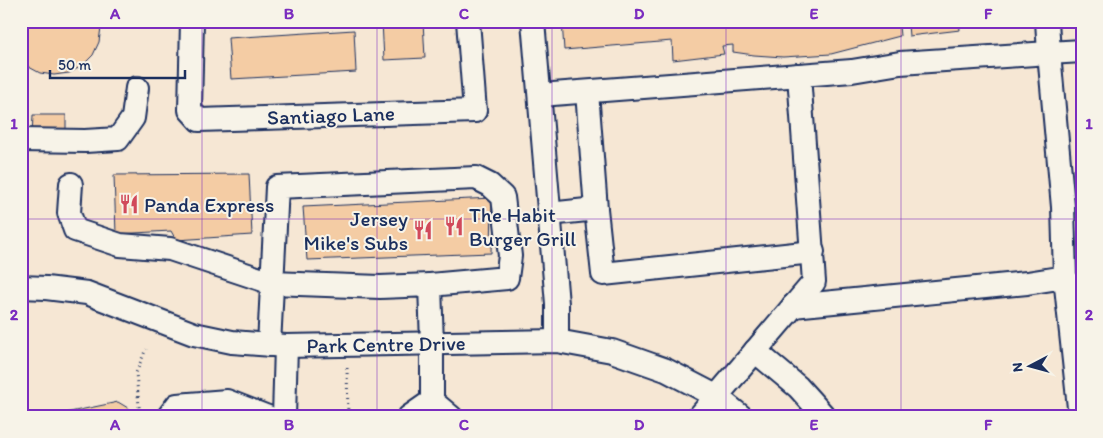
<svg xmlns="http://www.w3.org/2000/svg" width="1103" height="438" viewBox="0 0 1103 438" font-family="Itim,sans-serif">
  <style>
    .building { fill: #f4cca4; stroke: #1b2f5e }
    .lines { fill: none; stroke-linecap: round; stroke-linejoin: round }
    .minor-casing { stroke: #1b2f5e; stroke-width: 26 }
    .path { stroke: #1b2f5e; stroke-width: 3; stroke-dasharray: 1 4; stroke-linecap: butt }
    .minor { stroke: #f7f3e8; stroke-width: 22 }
    .grid { fill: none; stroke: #7b2cbf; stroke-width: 1; stroke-opacity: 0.55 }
    .labels { text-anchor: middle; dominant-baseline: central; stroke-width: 4; stroke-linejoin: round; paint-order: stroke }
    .street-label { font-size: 21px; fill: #1b2f5e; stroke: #f7f3e8 }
    .poi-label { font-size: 21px; fill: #1b2f5e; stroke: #f7f3e8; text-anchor: start }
    .neatline { fill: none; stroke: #7b2cbf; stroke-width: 2 }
    .grid-label { font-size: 16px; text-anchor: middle; font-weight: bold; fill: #7b2cbf }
  </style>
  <rect width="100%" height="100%" fill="#f6e7d4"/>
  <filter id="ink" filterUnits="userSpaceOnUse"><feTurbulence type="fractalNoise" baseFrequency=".02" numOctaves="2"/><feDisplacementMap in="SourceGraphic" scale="10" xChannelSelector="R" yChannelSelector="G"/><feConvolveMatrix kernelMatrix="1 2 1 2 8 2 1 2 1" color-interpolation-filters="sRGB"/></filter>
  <g filter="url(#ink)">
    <g class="building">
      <path d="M21,21H100L101,27L99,42L93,55L82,66L69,73L54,75L40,73L27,66L21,61Z"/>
      <path d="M382,21H423L425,58L384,60Z"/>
      <path d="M562,21H959L960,30L909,36L908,25L899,26L900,36L831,54L783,57L754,55L733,52V45L722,46L724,54L673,60L672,41L564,50Z"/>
      <path d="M354,30L356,72L231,79L228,38Z"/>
      <path d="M33,115H66V137L32,136Z"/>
      <path d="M249,174L252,235L176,240L171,231L116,234L114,175Z"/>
      <path d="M492,198L491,253L307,260L303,207Z"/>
      <path d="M118,402L138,414V417H46Z"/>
    </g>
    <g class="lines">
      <defs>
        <g id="minor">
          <path d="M192,21L190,110L199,120L475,111L468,21"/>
          <path d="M533,21L557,304V341"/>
          <path d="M1047,21L1049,53L1082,51"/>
          <path d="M587,92L596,209"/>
          <path d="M540,95L852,71L900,63L1049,53L1063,207L1065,277L1027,283L793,306"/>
          <path d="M21,140L85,141L118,139L133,118L137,88"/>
          <path d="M71,184L69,213L75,230L120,245L170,249L272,283L380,287L430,285L432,344V401L409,417"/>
          <path d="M549,214L596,209L603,274L813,252"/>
          <path d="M1065,277L1080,417"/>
          <path d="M21,287L46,288L87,293L194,334L232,342L286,346L557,341L612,351L666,370L716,396L742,417"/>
          <path d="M269,345L277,187L476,178L490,185L503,197L510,256L507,278L430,285"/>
          <path d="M755,351L798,387L825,417"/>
          <path d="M432,401L451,417"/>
          <path d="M168,417L177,405L227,401L268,417"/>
          <path d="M284,417L286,346"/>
          <path d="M699,417L814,282L799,75"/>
        </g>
      </defs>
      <use href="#minor" class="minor-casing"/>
      <g class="path">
        <path d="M347,368L348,417"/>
        <path d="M140,417L136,373L146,349"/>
      </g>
      <use href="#minor" class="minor"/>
    </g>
  </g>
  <path class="grid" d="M202,21V417M377,21V417M552,21V417M726,21V417M901,21V417M21,219H1082"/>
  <defs>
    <symbol id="restaurant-bare" viewBox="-9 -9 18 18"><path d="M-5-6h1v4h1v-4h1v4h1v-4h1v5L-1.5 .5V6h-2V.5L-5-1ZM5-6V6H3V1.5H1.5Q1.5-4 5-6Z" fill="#d1495b" stroke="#f7f3e8" stroke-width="2.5" paint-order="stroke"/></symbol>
  </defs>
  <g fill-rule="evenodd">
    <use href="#restaurant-bare" x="115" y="190" width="28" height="28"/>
    <use href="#restaurant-bare" x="440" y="212" width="28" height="28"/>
    <use href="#restaurant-bare" x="409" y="216" width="28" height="28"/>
  </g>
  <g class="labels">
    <g class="street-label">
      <text transform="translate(331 115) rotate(-2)">Santiago Lane</text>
      <text transform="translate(386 344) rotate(-1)">Park Centre Drive</text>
    </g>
    <g class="poi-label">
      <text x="144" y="204">Panda Express</text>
      <text x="469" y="214">The Habit<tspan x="469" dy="24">Burger Grill</tspan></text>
      <text x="408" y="218" text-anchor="end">Jersey<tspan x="408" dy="24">Mike's Subs</tspan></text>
    </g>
  </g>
  <rect width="1103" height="438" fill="none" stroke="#f7f3e8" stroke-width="55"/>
  <g transform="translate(1030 366) rotate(264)" stroke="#f7f3e8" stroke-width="4" paint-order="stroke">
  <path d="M0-4L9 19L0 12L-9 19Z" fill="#1b2f5e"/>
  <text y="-8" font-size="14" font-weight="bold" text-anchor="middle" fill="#1b2f5e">N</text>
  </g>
  <path d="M50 70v8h135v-8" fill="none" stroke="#1b2f5e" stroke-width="2.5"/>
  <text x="58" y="70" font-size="15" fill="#1b2f5e" stroke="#f7f3e8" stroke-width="4" paint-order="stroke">50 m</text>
  <rect x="28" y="28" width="1048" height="382" class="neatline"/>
  <g class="grid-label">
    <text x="115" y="19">A</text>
    <text x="289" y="19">B</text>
    <text x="464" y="19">C</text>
    <text x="639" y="19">D</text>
    <text x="814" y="19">E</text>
    <text x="988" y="19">F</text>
    <text x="14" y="129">1</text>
    <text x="1089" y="129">1</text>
    <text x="14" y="320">2</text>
    <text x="1089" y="320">2</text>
    <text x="115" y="430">A</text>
    <text x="289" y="430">B</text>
    <text x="464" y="430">C</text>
    <text x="639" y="430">D</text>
    <text x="814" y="430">E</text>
    <text x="988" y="430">F</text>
  </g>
</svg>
